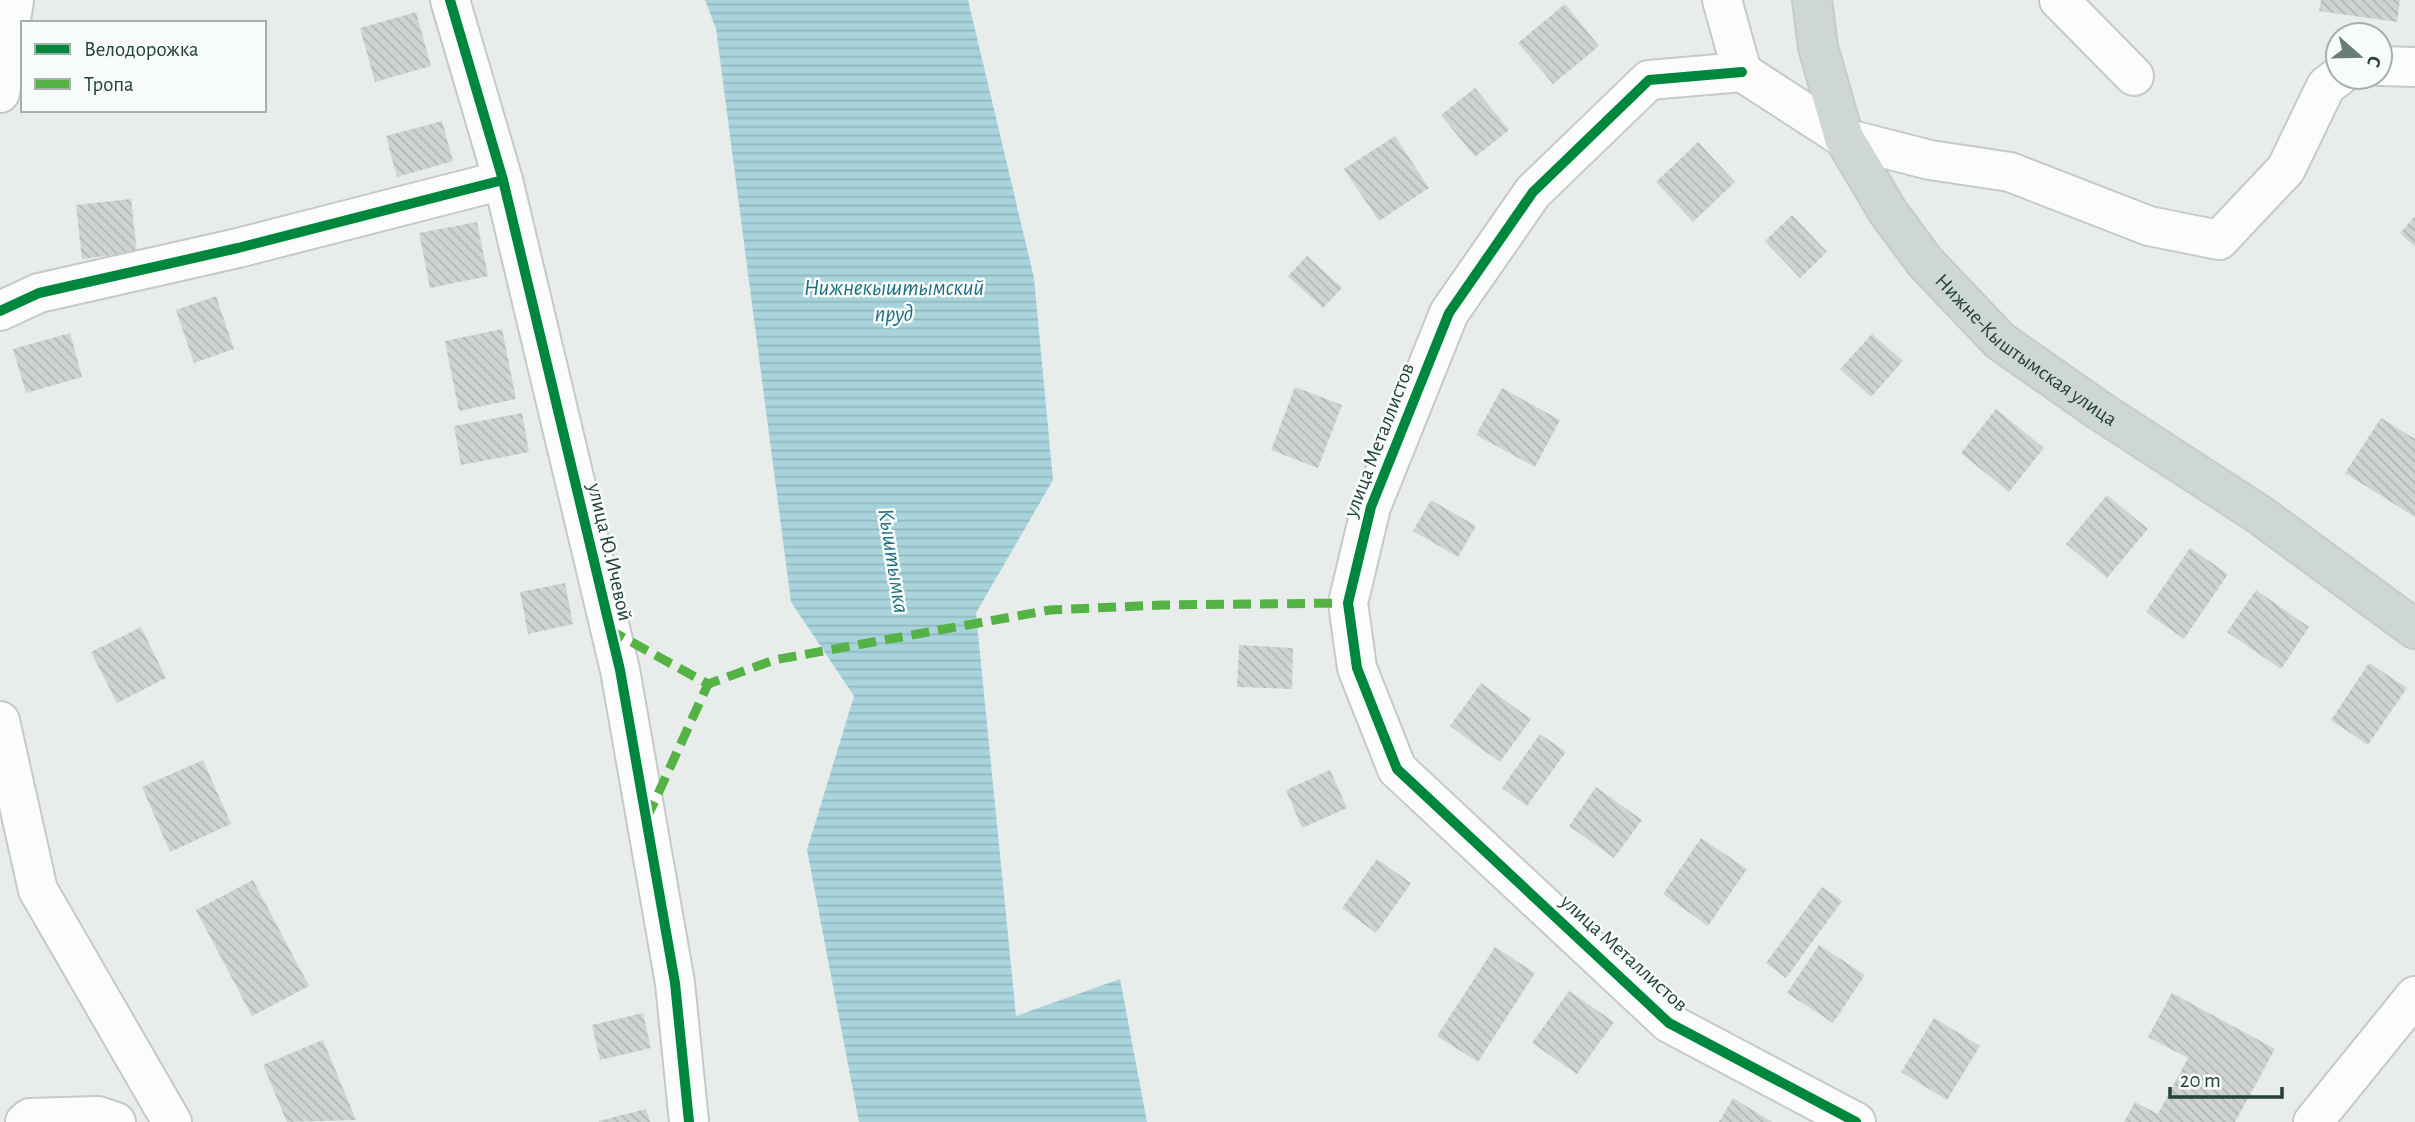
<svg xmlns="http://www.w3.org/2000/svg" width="2415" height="1122" viewBox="0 0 2415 1122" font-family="'Alegreya Sans',sans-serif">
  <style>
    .water { fill: url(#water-rules) }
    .building { fill: url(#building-back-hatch) }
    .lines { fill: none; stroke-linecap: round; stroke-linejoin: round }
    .minor-casing { stroke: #c5cac8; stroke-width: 42 }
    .major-casing { stroke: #c3ccc9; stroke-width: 42 }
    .minor { stroke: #fcfcfc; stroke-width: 38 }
    .major { stroke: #cfd7d5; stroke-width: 38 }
    .quiet { stroke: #55b346; stroke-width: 9; stroke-dasharray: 18 9; stroke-linecap: butt }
    .cycleway-casing { stroke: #f7fbf9; stroke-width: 15 }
    .cycleway { stroke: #00873e; stroke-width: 10 }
    .labels { text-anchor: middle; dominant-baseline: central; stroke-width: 5; stroke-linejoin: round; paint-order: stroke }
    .street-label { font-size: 21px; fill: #24423a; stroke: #f7fbf9 }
    .water-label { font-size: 23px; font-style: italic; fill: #1c6f80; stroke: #f7fbf9 }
  </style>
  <defs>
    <pattern id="water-rules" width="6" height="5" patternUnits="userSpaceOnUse" patternTransform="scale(1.75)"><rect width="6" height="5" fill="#a9d4db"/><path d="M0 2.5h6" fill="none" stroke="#91b7bd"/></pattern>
    <pattern id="building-back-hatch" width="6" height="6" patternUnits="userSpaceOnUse" patternTransform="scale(1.75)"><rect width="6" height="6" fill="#cfd4d2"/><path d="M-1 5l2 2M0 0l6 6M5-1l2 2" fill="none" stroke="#b2b7b5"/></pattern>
  </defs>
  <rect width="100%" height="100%" fill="#e8edeb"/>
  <path class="water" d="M705,0H968L1034,278L1053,480L976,613L1016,1016L1120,979L1147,1122H859L807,850L854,696L791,602L716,29Z"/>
  <g class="building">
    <path d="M2321,0H2400L2397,22L2319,11Z"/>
    <path d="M1565,4L1599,46L1553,84L1518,43Z"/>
    <path d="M416,12L431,66L375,82L360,28Z"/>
    <path d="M1475,88L1509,130L1475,157L1441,115Z"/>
    <path d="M442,121L453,161L397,177L386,136Z"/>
    <path d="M1395,136L1429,188L1379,221L1344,169Z"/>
    <path d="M1698,142L1735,182L1693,222L1656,182Z"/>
    <path d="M131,199L137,252L82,259L76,205Z"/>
    <path d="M1792,215L1827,252L1800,278L1765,241Z"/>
    <path d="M2415,216V247L2400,233Z"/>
    <path d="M477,222L488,276L430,288L419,233Z"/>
    <path d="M1307,256L1342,288L1323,308L1288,276Z"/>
    <path d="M216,296L234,349L194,363L176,310Z"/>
    <path d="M502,329L516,399L459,411L445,341Z"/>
    <path d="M70,333L82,377L26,393L13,349Z"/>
    <path d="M1872,334L1903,361L1871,397L1840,369Z"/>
    <path d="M1295,387L1342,405L1318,468L1271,450Z"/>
    <path d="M1502,388L1560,420L1535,467L1476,435Z"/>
    <path d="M1996,409L2044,448L2009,492L1961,453Z"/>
    <path d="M522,413L529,452L461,465L454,426Z"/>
    <path d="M2381,418L2415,439V517L2345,473Z"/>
    <path d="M2107,495L2148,529L2107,578L2066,544Z"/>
    <path d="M1431,500L1476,526L1458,557L1413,531Z"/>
    <path d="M2190,548L2228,574L2184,639L2146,612Z"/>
    <path d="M565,583L573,624L528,634L520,592Z"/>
    <path d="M2256,590L2309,627L2281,669L2227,632Z"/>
    <path d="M141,627L166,678L117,703L91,652Z"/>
    <path d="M1239,645L1293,648L1292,689L1237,687Z"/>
    <path d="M2369,663L2407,688L2368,745L2331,720Z"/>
    <path d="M1481,683L1531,719L1500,762L1450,726Z"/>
    <path d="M1540,734L1566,752L1527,806L1502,788Z"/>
    <path d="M203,760L231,824L170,852L142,787Z"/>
    <path d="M1330,770L1347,808L1302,828L1286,790Z"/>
    <path d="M1596,787L1642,820L1614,858L1569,826Z"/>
    <path d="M1701,838L1747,869L1708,926L1663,894Z"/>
    <path d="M1377,859L1411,883L1376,933L1342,908Z"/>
    <path d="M253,880L309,986L252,1016L196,910Z"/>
    <path d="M1822,887L1842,901L1786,978L1766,963Z"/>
    <path d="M1819,945L1865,975L1833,1023L1787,993Z"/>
    <path d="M1495,947L1535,973L1478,1062L1437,1036Z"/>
    <path d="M1569,991L1614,1022L1577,1074L1532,1043Z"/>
    <path d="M2172,993L2275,1049L2235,1122H2124L2135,1102L2158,1114L2188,1058L2148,1037Z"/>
    <path d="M643,1013L651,1048L600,1060L592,1025Z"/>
    <path d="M1934,1018L1980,1046L1947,1100L1901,1072Z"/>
    <path d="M323,1040L356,1120L287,1122L263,1065Z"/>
    <path d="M1733,1098L1772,1122H1719Z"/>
    <path d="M646,1109L650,1122H599V1121Z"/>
  </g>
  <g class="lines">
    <defs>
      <g id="minor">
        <path d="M450,0L503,180L620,670L675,983L689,1122"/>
        <path d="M1722,0L1742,72L1844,138L1930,160L2010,172L2149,226L2219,240L2286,169L2326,86L2338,77"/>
        <path d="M2059,0L2134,76"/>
        <path d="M2380,66L2415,67"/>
        <path d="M1742,72L1649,80L1533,192L1449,313L1371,507L1348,603L1357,668L1397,769L1669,1023L1856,1122"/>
        <path d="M0,93L14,0"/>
        <path d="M0,311L39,293L238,248L503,180"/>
        <path d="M0,721L38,890L172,1122"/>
        <path d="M25,1122L30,1118L98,1116L116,1122"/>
        <path d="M2313,1122L2415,996"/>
      </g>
      <g id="major">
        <path id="s1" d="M1812,0L1818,47L1844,138L1888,212L1925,262L2000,341L2100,411L2260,515L2415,629"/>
      </g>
    </defs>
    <use href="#minor" class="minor-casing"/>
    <use href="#major" class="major-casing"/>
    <use href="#minor" class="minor"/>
    <use href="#major" class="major"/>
    <g class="quiet">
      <path d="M608,629L708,684L774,660L1050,610L1162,605L1348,603"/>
      <path d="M647,818L708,684"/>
    </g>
    <defs>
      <g id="cycleway">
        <path d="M450,0L503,180L620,670L675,983L689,1122"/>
        <path d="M1742,72L1649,80L1533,192L1449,313L1371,507L1348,603L1357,668L1397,769L1669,1023L1856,1122"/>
        <path d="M0,311L39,293L238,248L503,180"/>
      </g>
    </defs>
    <use href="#cycleway" class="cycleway-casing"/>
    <use href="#cycleway" class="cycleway"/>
  </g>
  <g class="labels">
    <g class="street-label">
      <text stroke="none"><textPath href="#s1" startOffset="425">Нижне-Кыштымская улица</textPath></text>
      <text transform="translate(1379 440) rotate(-69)">улица Металлистов</text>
      <text transform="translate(610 552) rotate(77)">улица Ю.Ичевой</text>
      <text transform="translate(1624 953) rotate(42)">улица Металлистов</text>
    </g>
    <g class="water-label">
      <text x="894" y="288">Нижнекыштымский<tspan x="894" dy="26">пруд</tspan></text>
      <text transform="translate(893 561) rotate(81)">Кыштымка</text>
    </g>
  </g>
  <rect x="21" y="21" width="245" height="91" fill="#f7fbf9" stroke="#a3b1ad" stroke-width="2"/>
  <rect x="35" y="44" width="35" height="10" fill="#00873e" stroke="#a3b1ad" stroke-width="2"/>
  <text x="84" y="56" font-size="21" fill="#24423a">Велодорожка</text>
  <rect x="35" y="79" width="35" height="10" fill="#55b346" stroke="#a3b1ad" stroke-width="2"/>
  <text x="84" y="91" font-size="21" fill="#24423a">Тропа</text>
  <g transform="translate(2359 56) rotate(110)"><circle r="33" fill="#f7fbf9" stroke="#a3b1ad" stroke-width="2"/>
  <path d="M0-5L12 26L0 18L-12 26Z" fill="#697e78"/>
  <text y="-10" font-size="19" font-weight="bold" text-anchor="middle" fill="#24423a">С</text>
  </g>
  <path d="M2170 1087v10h112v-10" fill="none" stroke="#24423a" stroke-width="3.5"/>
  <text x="2180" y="1087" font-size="21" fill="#24423a" stroke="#f7fbf9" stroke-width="5" paint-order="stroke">20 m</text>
</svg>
